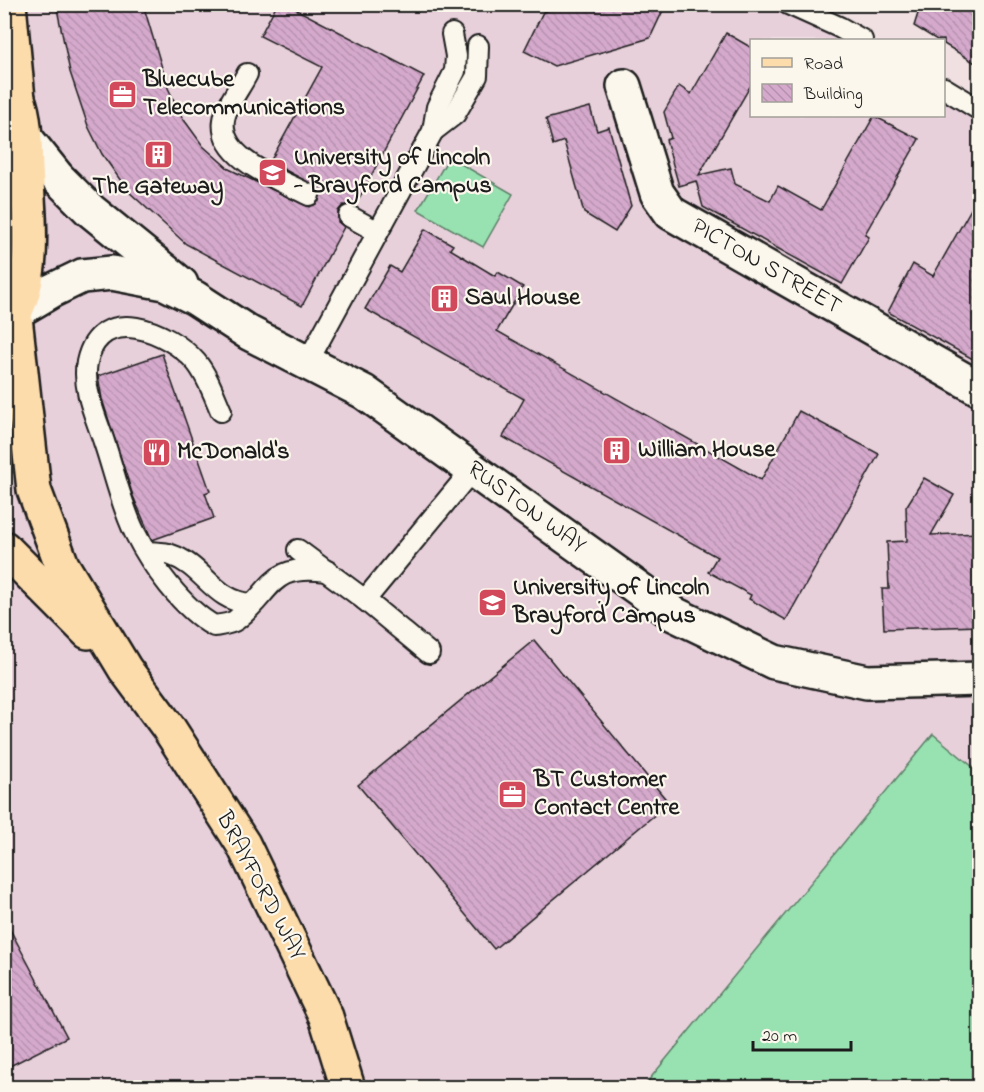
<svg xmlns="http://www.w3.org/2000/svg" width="984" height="1092" viewBox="0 0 984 1092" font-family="'Indie Flower',sans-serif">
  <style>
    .built { fill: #e8d0db }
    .grass { fill: #98e1b0; stroke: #5a7e66; stroke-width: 1.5 }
    .garden { fill: url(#garden-furrows); stroke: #5a7e66; stroke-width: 1.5 }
    .building { fill: url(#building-back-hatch); stroke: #1c1c1c; stroke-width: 1.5 }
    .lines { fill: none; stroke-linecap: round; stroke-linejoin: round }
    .lane-casing { stroke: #1c1c1c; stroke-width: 24 }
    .street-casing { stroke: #1c1c1c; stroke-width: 38 }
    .primary-casing { stroke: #1c1c1c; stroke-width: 38 }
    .lane { stroke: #fbf7ec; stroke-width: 20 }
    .street { stroke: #fbf7ec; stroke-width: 33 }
    .primary { stroke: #fddcac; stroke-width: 33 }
    .labels { text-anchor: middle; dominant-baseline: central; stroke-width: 4.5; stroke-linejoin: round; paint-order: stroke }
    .poi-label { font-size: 24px; font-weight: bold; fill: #1c1c1c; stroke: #fbf7ec; text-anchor: start }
    .street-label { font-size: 24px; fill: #1c1c1c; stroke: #fbf7ec }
  </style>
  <defs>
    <pattern id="garden-furrows" width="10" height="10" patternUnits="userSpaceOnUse" patternTransform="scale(1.5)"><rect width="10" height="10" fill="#98e1b0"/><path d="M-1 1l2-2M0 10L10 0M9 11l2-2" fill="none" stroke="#82c097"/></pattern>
    <pattern id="building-back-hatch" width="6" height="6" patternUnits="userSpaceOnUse" patternTransform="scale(1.5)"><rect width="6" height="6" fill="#d5a9cc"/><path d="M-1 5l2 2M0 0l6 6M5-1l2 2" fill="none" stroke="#b691af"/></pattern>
  </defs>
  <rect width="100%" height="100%" fill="#f0e0e2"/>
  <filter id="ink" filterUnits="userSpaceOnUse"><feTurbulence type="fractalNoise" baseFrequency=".0167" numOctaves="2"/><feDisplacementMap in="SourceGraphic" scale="12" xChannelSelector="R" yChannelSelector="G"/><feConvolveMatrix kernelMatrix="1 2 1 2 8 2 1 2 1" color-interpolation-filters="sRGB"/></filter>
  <g filter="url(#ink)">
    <path class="built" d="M5,5H788L863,40H752V116H944V87L979,108V1087L5,1088Z"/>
    <g class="grass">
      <path d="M449,157L513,194L483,247L418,210Z"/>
      <path d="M933,734L979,772V1087H643Z"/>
    </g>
    <path class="garden" d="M6,378L5,414L12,473H5L4,380Z"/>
    <g class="building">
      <path d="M56,4H143L168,88L182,117L203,146L229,169L309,207L319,201V188L270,162L322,67L260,36L277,4H286L424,76L355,206L343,205L338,211V222L344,227L302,306L186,244L128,191L102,154L88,126L70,72Z"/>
      <path d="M571,4H666L650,38L554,66L524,51L543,12Z"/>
      <path d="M921,4H980V66L944,44V40H937L914,26Z"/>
      <path d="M726,33L752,48V83L699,175L731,168L735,184L770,201L778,186L821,210L874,116L919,139L865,234L869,237L842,284L703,207L696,181L679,186L666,140L671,138L664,112L679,86L691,94Z"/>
      <path d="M590,107L597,131L609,127L631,206L615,232L584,213L564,141L553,145L546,119Z"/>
      <path d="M980,193V363L888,312L913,264L933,276Z"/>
      <path d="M425,229L453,245L450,249L495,276L498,272L523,287L497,331L761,480L799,411L879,454L786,620L749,599L751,595L708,572L717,557L503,437L524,399L365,309L390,266L400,272Z"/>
      <path d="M162,354L210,491L205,493L214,518L152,540L133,496L102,399L98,376Z"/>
      <path d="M924,478L954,495L931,535L980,533V626L884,629L882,589H889L887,542L907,541L906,507Z"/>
      <path d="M534,640L669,803L494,949L358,785Z"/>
      <path d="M4,918L67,1037L4,1069Z"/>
    </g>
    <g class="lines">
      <defs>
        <g id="lane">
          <path d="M788,4L839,27L862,40"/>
          <path d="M247,74C240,88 226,105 224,120C218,159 281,180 309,195"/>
          <path d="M944,88L980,110"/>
          <path d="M433,131L455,114L477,76L478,46"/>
          <path d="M349,216L378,232"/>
          <path d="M307,363L433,131L437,107L455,71L456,56L452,34"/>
          <path d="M221,411C214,395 207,375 196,362C169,331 100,302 87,362C82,389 96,417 104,442C114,471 121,505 135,533C151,565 183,609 214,626C220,625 231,624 236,620C274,591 268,563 327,571"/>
          <path d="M298,550L365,600L429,653"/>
          <path d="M147,552C155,553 164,552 171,555C204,566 213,601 251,604"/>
          <path d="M365,600L472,470"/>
        </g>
        <g id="street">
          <path d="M624,86L657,193L671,213L980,389"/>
          <path d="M25,137L58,178L90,210L181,284"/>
          <path d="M17,311L51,291L82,276L112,273L165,283L195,298L249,333L364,392L674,614L774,662L867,682L980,679"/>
        </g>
        <g id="primary">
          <path d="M9,4L18,99"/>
          <path d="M4,80C9,86 15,92 18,99C26,119 25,147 26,168C29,221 39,286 4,330"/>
          <path d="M15,317L34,490L62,565L125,669L168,727L243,844L326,1017L348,1088"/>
          <path d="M4,548L88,632"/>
        </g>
      </defs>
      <use href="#lane" class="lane-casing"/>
      <use href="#street" class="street-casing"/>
      <use href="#primary" class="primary-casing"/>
      <use href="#lane" class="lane"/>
      <use href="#street" class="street"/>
      <use href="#primary" class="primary"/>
    </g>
  </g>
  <defs>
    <symbol id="office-square" viewBox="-11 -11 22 22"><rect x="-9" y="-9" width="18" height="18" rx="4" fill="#d1495b" stroke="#fbf7ec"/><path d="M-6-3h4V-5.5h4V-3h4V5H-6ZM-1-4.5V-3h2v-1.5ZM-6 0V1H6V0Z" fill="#fff"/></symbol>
    <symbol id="building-square" viewBox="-11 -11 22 22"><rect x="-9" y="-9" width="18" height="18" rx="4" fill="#d1495b" stroke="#fbf7ec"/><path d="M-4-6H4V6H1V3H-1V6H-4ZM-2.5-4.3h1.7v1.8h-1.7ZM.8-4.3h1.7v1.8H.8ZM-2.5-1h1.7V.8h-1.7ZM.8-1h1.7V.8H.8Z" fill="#fff"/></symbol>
    <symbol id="university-square" viewBox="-11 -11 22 22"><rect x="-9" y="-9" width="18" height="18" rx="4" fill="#d1495b" stroke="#fbf7ec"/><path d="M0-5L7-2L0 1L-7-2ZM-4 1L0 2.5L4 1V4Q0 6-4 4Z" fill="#fff"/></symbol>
    <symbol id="restaurant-square" viewBox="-11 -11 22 22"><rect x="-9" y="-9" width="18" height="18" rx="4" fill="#d1495b" stroke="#fbf7ec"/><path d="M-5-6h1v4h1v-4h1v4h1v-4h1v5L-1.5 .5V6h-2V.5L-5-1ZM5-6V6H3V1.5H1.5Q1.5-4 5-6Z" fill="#fff"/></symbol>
  </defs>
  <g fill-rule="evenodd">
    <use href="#office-square" x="106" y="78" width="33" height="33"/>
    <use href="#building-square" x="142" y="138" width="33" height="33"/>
    <use href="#university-square" x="256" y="156" width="33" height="33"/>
    <use href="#building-square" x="428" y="282" width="33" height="33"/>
    <use href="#building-square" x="600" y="434" width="33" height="33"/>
    <use href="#restaurant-square" x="140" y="436" width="33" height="33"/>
    <use href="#university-square" x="476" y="586" width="33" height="33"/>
    <use href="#office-square" x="496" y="778" width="33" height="33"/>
  </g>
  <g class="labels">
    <g class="poi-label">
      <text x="143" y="80">Bluecube<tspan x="143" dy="28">Telecommunications</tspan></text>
      <text x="294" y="158">University of Lincoln<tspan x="294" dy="28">- Brayford Campus</tspan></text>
      <text x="158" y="187" text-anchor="middle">The Gateway</text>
      <text x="465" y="298">Saul House</text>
      <text x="638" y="450">William House</text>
      <text x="177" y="452">McDonald's</text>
      <text x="513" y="588">University of Lincoln<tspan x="513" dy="28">Brayford Campus</tspan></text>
      <text x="534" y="780">BT Customer<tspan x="534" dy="28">Contact Centre</tspan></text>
    </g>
    <g class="street-label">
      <text transform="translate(766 267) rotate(30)">PICTON STREET</text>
      <text transform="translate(526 508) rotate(36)">RUSTON WAY</text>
      <text transform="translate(260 886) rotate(62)">BRAYFORD WAY</text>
    </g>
  </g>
  <rect width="984" height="1092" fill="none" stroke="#fbf7ec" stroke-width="24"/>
  <rect x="12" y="12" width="960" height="1068" fill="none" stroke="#1c1c1c" stroke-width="2" filter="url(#ink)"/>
  <rect x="750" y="39" width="195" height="78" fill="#fbf7ec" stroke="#a29f99" stroke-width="1.5"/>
  <rect x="762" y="58" width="30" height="9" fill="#fddcac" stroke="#a29f99" stroke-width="1.5"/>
  <text x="804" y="69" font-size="18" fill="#1c1c1c">Road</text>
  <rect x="762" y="84" width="30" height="18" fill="url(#building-back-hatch)" stroke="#a29f99" stroke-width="1.5"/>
  <text x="804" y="99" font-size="18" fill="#1c1c1c">Building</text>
  <path d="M753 1041v9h98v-9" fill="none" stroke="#1c1c1c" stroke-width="3"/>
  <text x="762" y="1041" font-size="18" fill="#1c1c1c" stroke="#fbf7ec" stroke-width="4.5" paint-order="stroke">20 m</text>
</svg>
